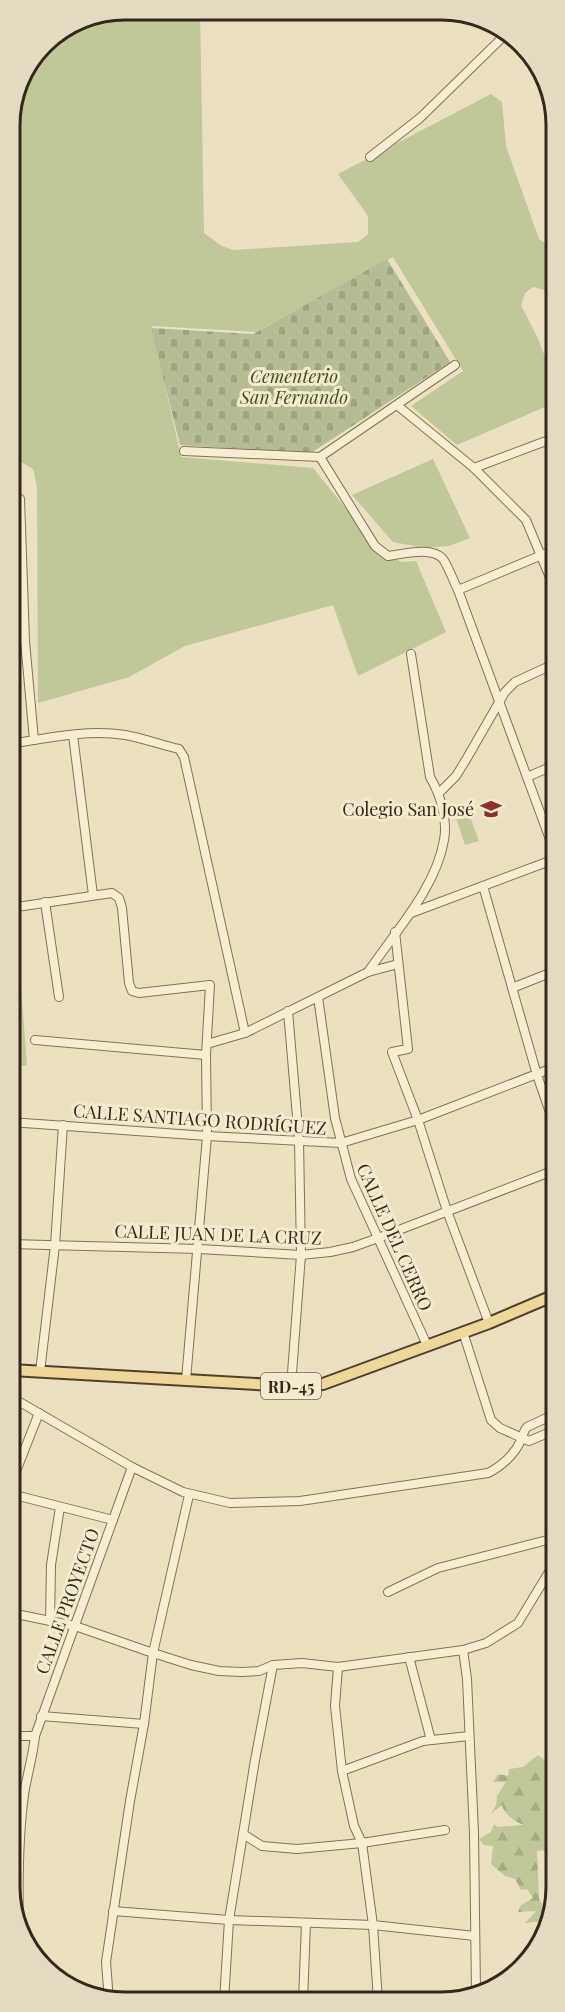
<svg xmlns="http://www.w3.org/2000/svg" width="565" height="2012" viewBox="0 0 565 2012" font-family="'Playfair Display',serif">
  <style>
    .green { fill: #bfc896 }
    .forest { fill: url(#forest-firs) }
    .cemetery { fill: url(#cemetery-stones) }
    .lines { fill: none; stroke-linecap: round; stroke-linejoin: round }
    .minor-casing { stroke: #83725a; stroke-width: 10 }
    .major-casing { stroke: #51402e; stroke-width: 14 }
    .minor { stroke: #f6eed3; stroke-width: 8 }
    .major { stroke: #edd89a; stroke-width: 10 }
    .labels { text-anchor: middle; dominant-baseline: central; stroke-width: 6; stroke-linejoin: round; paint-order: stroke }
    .shield { fill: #f3ebd0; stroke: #6d6353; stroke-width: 1.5 }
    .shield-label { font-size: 16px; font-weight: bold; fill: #34291d }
    .park-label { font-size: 18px; font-style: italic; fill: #424f25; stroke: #f3ebd0 }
    .poi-label { font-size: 18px; fill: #34291d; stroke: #f3ebd0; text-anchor: end }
    .street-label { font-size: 18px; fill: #34291d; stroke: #f3ebd0 }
    .rim { fill: none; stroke: #34291d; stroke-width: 3 }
  </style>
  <defs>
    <pattern id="forest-firs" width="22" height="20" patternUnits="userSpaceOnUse" patternTransform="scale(1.5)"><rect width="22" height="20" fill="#bfc896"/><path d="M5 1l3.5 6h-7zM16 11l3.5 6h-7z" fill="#a5ac81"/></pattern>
    <pattern id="cemetery-stones" width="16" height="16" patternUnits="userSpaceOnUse" patternTransform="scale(1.5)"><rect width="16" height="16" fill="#b6bd95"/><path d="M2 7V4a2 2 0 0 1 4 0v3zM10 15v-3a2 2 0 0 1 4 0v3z" fill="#9da280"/></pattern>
  </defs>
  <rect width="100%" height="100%" fill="#ebe1c1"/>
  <g class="green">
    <path d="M125,9L200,10L204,233L222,246L233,250L358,242L368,234V216L338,174L491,94L502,102L506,146L539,239L554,250V300L544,290L533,287L525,293L521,306C537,334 554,370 554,403L457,445L411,406L463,371L393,257L256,332L152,326L181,457L313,468L383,554L402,562L416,561L446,632L358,676L333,605L185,646L129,677L38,703L37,487L33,469L21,462L10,463L9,117L43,43L81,18Z"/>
    <path d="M433,459L470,538L449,546L424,548L393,542L352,495Z"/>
    <path d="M469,814L479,841L465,845L456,818Z"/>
    <path d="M10,948H18L27,1065L10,1069Z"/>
  </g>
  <path class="forest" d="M538,1755L556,1768V1779L551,1784H556V1853L554,1850L537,1851L539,1899L547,1912L543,1921L525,1923L536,1911L518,1912L521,1905L533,1898L527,1889L521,1890L515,1879L505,1876L491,1864L493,1846L484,1845L479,1839L491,1832L494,1824L498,1827L524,1825C516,1822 504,1815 502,1805L491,1814L496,1805L497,1796L506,1782H493L498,1774L508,1776L509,1769L523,1767Z"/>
  <path class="cemetery" d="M387,259L450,362L311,453L180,445L151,328L253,334Z"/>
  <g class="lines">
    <defs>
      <g id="minor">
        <path d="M370,157L420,118L506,34"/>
        <path d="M554,324V325"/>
        <path d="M398,406L474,468L526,520L554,587"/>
        <path d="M184,451L320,457L455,365"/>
        <path d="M320,457L375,546L388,556C403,554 432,546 443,559C449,568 453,580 458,590L555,853"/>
        <path d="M474,468L554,438"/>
        <path d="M20,499L25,641"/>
        <path d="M458,590L554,550"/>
        <path d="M10,637L25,641L34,740"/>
        <path d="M73,735L93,895"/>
        <path d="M10,744C47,738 88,729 125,735C143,738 161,745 179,749L184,757L245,1033"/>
        <path d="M527,777L555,765"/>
        <path d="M439,793L456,776L467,758L505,692L515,682L554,664"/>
        <path d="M483,886L537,1075L555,1127"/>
        <path d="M45,902L59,997"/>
        <path d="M10,908L112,893L119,898L122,908L129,983L132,991L139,993L210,985L206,1055L207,1136L186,1380"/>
        <path d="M411,913L555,859"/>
        <path d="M395,932L408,1049L392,1052L418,1120L447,1211L489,1323"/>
        <path d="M368,972C395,932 436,888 444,840C448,819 440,794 430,777L411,654"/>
        <path d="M512,988L555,971"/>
        <path d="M318,997L335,1118L351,1179L427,1345"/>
        <path d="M288,1011L299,1140L301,1255L291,1386"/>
        <path d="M35,1040L206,1055"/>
        <path d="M207,1044L245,1033L368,972L398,964"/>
        <path d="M10,1122L207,1136L341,1143L418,1120L555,1067"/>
        <path d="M10,1244L199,1249L301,1255L330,1252L353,1247L378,1238L555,1170"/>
        <path d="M463,1332L491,1420L500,1428L529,1441L555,1430"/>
        <path d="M40,1372L55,1245L63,1125"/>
        <path d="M11,1397L132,1467L183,1492L230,1503L300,1501L488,1473C502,1466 515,1454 521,1440C524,1434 523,1431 527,1427L555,1414"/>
        <path d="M11,1484L39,1413"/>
        <path d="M11,1494L113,1520"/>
        <path d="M189,1495L153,1653L191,1665L219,1671L242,1672L259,1671L273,1665L302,1663L338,1667L463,1650L486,1643L518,1623L555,1562"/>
        <path d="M388,1592L438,1568L555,1538"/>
        <path d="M11,1613L75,1626L153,1653L144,1724L130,1801L106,1962L109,2001"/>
        <path d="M50,1621L51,1565L60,1507"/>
        <path d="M463,1650L467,1679L474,1833L476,1993"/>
        <path d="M409,1657L431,1740"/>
        <path d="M338,1667L335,1706L342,1771L354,1826L362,1843L373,1925L378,2001"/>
        <path d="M41,1716L144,1724"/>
        <path d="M11,1736H35"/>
        <path d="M342,1771L423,1741L469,1736"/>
        <path d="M243,1834L262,1846L297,1849L362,1843L445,1830"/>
        <path d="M113,1911L229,1920L373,1925L475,1936"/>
        <path d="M19,1925C18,1881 18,1839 24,1795C27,1775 33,1756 35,1736L132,1467"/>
        <path d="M224,2001L229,1920L255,1760L273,1665"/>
        <path d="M303,2001L306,1923"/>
      </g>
      <path id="major" d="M11,1370L291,1386L323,1384L489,1323L555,1295"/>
    </defs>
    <use href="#minor" class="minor-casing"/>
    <use href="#major" class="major-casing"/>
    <use href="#minor" class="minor"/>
    <use href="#major" class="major"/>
  </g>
  <defs>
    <symbol id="university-bare" viewBox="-9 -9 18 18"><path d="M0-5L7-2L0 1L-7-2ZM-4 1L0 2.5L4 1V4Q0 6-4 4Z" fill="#8f322d" stroke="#f3ebd0" stroke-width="2.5" paint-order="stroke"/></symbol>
  </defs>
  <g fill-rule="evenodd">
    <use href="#university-bare" x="476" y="794" width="30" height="30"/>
  </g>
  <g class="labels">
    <rect class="shield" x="261" y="1373" width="60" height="26" rx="4.5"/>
    <g class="shield-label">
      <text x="291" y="1386">RD-45</text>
    </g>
    <g class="park-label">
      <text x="294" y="376">Cementerio<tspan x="294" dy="21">San Fernando</tspan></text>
    </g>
    <g class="poi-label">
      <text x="474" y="809">Colegio San José</text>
    </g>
    <g class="street-label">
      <text transform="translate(200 1119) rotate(4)">CALLE SANTIAGO RODRÍGUEZ</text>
      <text transform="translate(218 1234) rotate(2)">CALLE JUAN DE LA CRUZ</text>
      <text transform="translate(395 1237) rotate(66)">CALLE DEL CERRO</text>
      <text transform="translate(67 1601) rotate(-70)">CALLE PROYECTO</text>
    </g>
  </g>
  <path d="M0 0H565V2012H0ZM125 20H441A105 105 0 0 1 546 125V1887A105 105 0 0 1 441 1992H125A105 105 0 0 1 20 1887V125A105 105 0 0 1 125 20Z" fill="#e4dbc2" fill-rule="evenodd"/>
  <path class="rim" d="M125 20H441A105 105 0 0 1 546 125V1887A105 105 0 0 1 441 1992H125A105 105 0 0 1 20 1887V125A105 105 0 0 1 125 20Z"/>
</svg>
